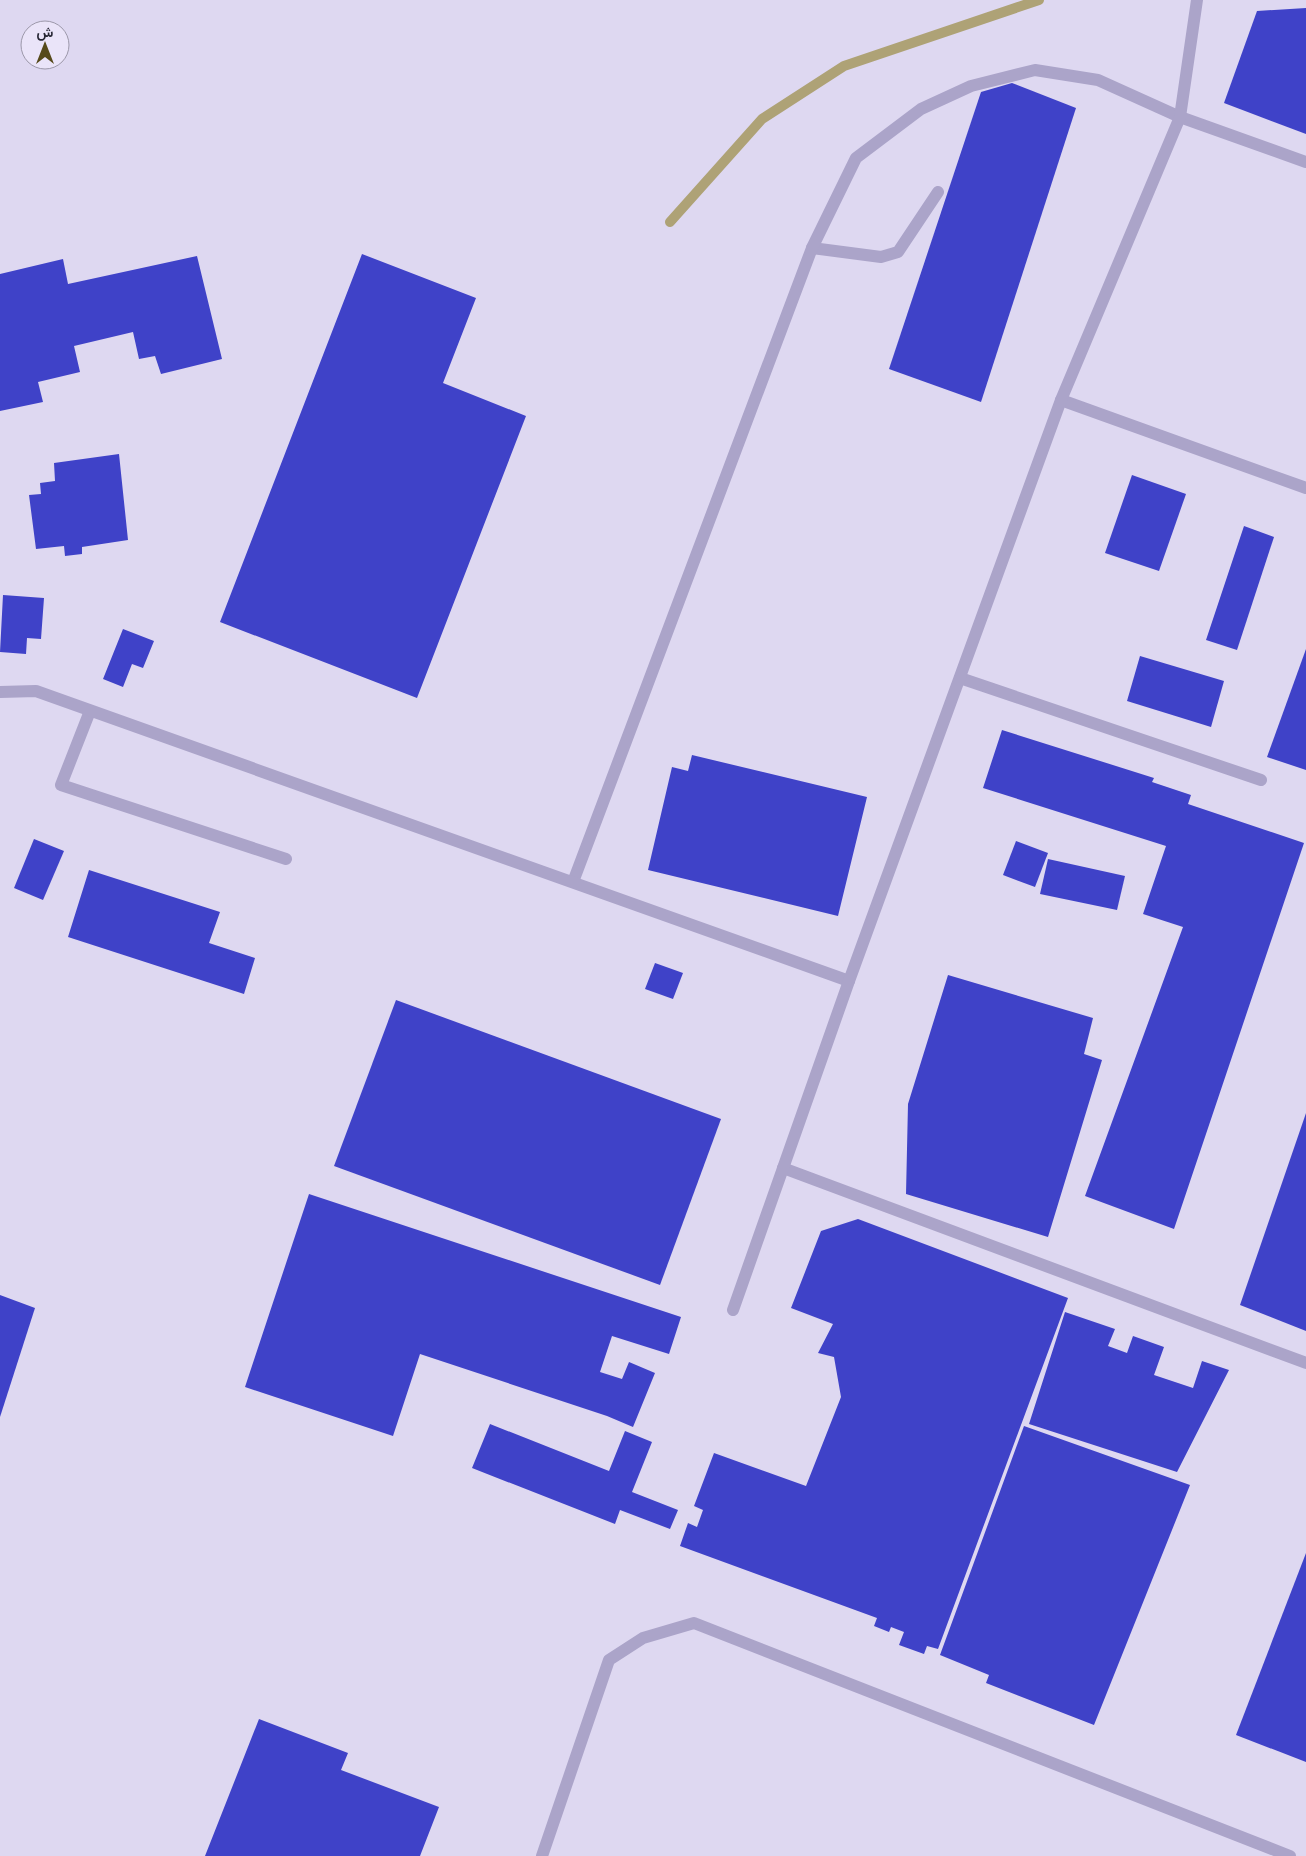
<svg xmlns="http://www.w3.org/2000/svg" width="1306" height="1856" viewBox="0 0 1306 1856" font-family="'Fira Sans Condensed',Vazirmatn,sans-serif">
  <style>
    .lines { fill: none; stroke-linecap: round; stroke-linejoin: round }
    .stream { stroke: #aea276; stroke-width: 10 }
    .building { fill: #3f42c8 }
    .lane { stroke: #aba4c9; stroke-width: 12 }
    .street { stroke: #aba4c9; stroke-width: 12 }
  </style>
  <rect width="100%" height="100%" fill="#ded8f1"/>
  <g class="lines">
    <path class="stream" d="M670,222L762,119L844,66L1039,0"/>
  </g>
  <g class="building">
    <path d="M1306,8V134L1224,103L1257,11Z"/>
    <path d="M1012,83L1076,108L981,402L889,369L981,92Z"/>
    <path d="M362,254L476,298L443,383L526,416L417,698L220,622Z"/>
    <path d="M197,256L222,359L161,374L155,356L139,359L133,332L74,346L80,372L38,382L43,402L0,411V274L63,259L68,284Z"/>
    <path d="M119,454L128,540L82,547V554L65,556L64,546L36,549L29,495L41,494L40,483L55,481L54,463Z"/>
    <path d="M1132,475L1186,494L1159,571L1105,553Z"/>
    <path d="M1244,526L1274,537L1237,650L1206,640Z"/>
    <path d="M3,595L44,598L41,639L27,638L26,654L0,652Z"/>
    <path d="M123,629L154,641L143,668L132,664L123,687L103,679Z"/>
    <path d="M1306,649V770L1267,757Z"/>
    <path d="M1140,656L1224,681L1211,727L1127,701Z"/>
    <path d="M1002,730L1154,778L1152,782L1191,795L1188,804L1304,843L1174,1229L1085,1196L1183,927L1143,914L1166,846L983,788Z"/>
    <path d="M692,755L867,797L838,916L648,870L672,767L688,771Z"/>
    <path d="M34,839L64,851L43,900L14,888Z"/>
    <path d="M1016,841L1048,853L1035,887L1003,875Z"/>
    <path d="M1048,859L1125,876L1117,910L1040,894Z"/>
    <path d="M89,870L220,912L209,943L255,958L244,994L68,937Z"/>
    <path d="M655,963L683,973L673,999L645,989Z"/>
    <path d="M948,975L1093,1018L1084,1054L1102,1060L1048,1237L906,1194L908,1104Z"/>
    <path d="M396,1000L721,1119L660,1285L334,1166Z"/>
    <path d="M1306,1113V1331L1240,1305Z"/>
    <path d="M309,1194L681,1317L669,1354L612,1336L600,1372L622,1379L629,1362L655,1373L633,1427L607,1416L420,1354L393,1436L245,1387Z"/>
    <path d="M858,1219L1068,1298L938,1649L927,1646L924,1654L899,1645L904,1632L891,1627L889,1632L874,1626L877,1618L680,1546L688,1523L697,1527L703,1510L694,1506L714,1453L806,1486L841,1397L834,1357L818,1353L833,1324L791,1308L821,1231Z"/>
    <path d="M0,1295L35,1308L0,1417Z"/>
    <path d="M1065,1312L1115,1329L1108,1346L1127,1353L1133,1336L1164,1347L1154,1375L1193,1388L1202,1361L1229,1370L1177,1472L1029,1424Z"/>
    <path d="M490,1424L609,1471L625,1431L652,1442L632,1492L678,1510L670,1529L620,1510L615,1524L472,1468Z"/>
    <path d="M1024,1426L1190,1485L1094,1725L986,1683L989,1675L940,1655Z"/>
    <path d="M1306,1553V1762L1236,1735Z"/>
    <path d="M259,1719L348,1753L341,1770L439,1807L420,1856H205Z"/>
  </g>
  <g class="lines">
    <g class="lane">
      <path d="M812,248L881,257L898,252L938,192"/>
      <path d="M960,678L1261,780"/>
      <path d="M90,711L61,785L286,859"/>
      <path d="M573,882L812,248L856,158L921,109L971,86L1035,70L1098,80L1180,117"/>
    </g>
    <g class="street">
      <path d="M1180,117L1306,162"/>
      <path d="M1061,400L1306,488"/>
      <path d="M0,692L36,691L849,981"/>
      <path d="M783,1168L1306,1363"/>
      <path d="M733,1310L849,981L1061,400L1180,117L1197,0"/>
      <path d="M542,1856L609,1660L643,1638L694,1623L1290,1856"/>
    </g>
  </g>
  <g transform="translate(45 45)"><circle r="24" fill="#eae4f9" stroke="#9c98aa"/>
  <path d="M0-4L9 19L0 12L-9 19Z" fill="#564a1b"/>
  <text y="-8" font-size="14" font-weight="bold" text-anchor="middle" fill="#262634">ش</text>
  </g>
</svg>
